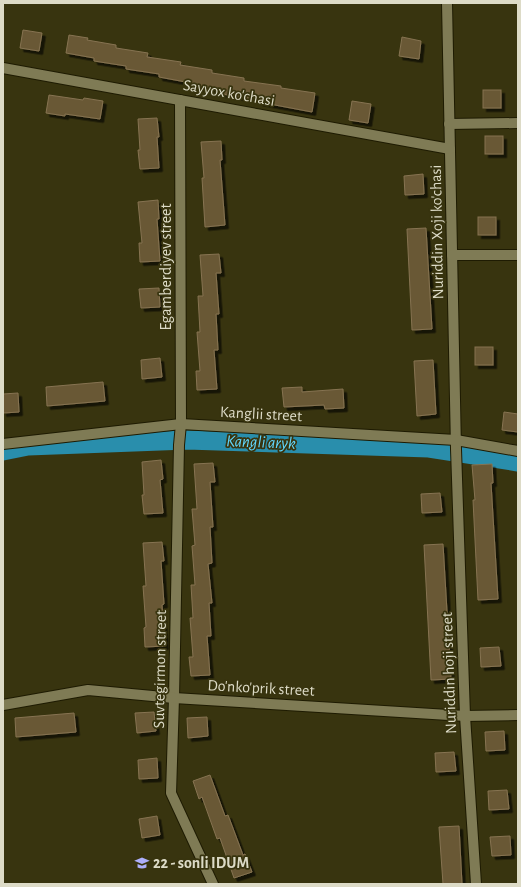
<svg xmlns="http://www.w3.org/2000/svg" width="521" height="887" viewBox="0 0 521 887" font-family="'Alegreya Sans',sans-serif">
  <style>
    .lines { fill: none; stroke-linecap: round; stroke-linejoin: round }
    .canal { stroke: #298eac; stroke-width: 19 }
    .building { fill: #695836; stroke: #867351; filter: url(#shadow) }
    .minor-casing { stroke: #1e1b02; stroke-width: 12 }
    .minor { stroke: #7f7b55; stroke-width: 10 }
    .labels { text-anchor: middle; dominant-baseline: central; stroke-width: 3.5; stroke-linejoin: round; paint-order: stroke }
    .street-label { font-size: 16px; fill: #dddbc7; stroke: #38340f }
    .poi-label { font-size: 16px; font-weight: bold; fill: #dddbc7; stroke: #38340f; text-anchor: start }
    .water-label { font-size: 17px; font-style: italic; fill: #61d6fc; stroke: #38340f }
  </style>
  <defs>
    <filter id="shadow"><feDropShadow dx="3.5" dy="3.5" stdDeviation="0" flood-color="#0009"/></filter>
  </defs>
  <rect width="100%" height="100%" fill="#38340f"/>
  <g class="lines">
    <path class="canal" d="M3,451L28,446L187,440L429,448L518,462"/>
  </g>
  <g class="building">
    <path d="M23,30L42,33L39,51L20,48Z"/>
    <path d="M69,35L88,38L87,40L116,45V48L148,53L147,57L181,62L180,65L212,70V73L244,78V81L281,86V88L315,93L312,112L259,102V100L222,94L223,91L190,86L191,83L159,77V74L126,69V66L94,61V58L66,53Z"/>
    <path d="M402,37L421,41L419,59L399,56Z"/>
    <rect x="483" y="90" width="18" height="18"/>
    <path d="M49,95L83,100L84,98L103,101L100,119L65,114V116L46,113Z"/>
    <path d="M352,101L371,104L368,123L349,120Z"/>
    <path d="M157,118L159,137H157L159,168L140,169L138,150H140L138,119Z"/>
    <rect x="485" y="136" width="18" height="18"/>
    <path d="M221,141L222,160H220L225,225L205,227L202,178H204L201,142Z"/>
    <path d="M423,174L424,194L405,195L404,176Z"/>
    <path d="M158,200L159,219H157L160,261L140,262L139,243H142L138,202Z"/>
    <rect x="478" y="217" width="18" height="18"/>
    <path d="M426,228L432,329L412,330L407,229Z"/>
    <path d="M219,254L221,273H216L219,314H216L218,350H214L217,389L197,390L196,371H200L197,332H200L198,296H203L200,255Z"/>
    <path d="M159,288L160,307L141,308L139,289Z"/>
    <rect x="475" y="347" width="18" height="18"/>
    <path d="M160,358L162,377L142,379L141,360Z"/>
    <path d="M433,360L436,414L417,416L414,361Z"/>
    <path d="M103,382L105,401L47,406L46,387Z"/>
    <path d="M302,387V392L343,389L344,408L325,409L324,405L284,407L282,388Z"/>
    <path d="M18,393L19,412L3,413V394Z"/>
    <path d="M504,412L518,414V432L502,430Z"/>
    <path d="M161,460L163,479L160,480L163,513L144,514L142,495H144L142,462Z"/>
    <path d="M213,463L215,482H210L213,527H210L212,563L208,564L212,603H209L211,636H207L210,675L191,676L189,657H193L190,618H193L191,585H195L192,546L195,545L192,509H197L194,464Z"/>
    <path d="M492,464L493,483H491L498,599L478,600L473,500H475L472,465Z"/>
    <path d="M440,493L442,512L422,513L421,494Z"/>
    <path d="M162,542L164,561H161L164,604L162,605L165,646L145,647L144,628L146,627L143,586H146L143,543Z"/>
    <path d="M443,544L451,679L431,680L424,545Z"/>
    <path d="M499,647L501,666L481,667L480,648Z"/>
    <path d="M154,712L156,731L137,733L135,713Z"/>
    <path d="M74,713L76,732L16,737L15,718Z"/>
    <path d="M207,717L208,736L188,738L187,718Z"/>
    <path d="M504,731L505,750L486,751L485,732Z"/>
    <path d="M454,752L456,771L436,772L435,753Z"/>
    <path d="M157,758L158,778L139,779L138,760Z"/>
    <path d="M210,775L225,816L228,815L243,855L245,854L252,872L234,878L220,838L217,839L202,797L199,799L193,781Z"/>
    <path d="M507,790L509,809L489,810L488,791Z"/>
    <path d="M157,816L160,835L142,838L139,819Z"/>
    <path d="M459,826L462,884H443L439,827Z"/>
    <path d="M510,836L511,855L492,856L490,837Z"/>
  </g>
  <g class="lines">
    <defs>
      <g id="minor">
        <path d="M447,3L456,449L465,716L476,884"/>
        <path d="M3,68L450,149"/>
        <path d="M180,100L181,424L179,445L174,698L171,793L213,884"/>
        <path d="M449,124L518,123"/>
        <path d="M452,255H518"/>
        <path d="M3,444L181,424L456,440L518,451"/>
        <path d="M3,705L88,690L174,698L465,716L518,715"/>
      </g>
    </defs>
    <use href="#minor" class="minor-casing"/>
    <use href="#minor" class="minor"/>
  </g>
  <defs>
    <symbol id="school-bare" viewBox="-9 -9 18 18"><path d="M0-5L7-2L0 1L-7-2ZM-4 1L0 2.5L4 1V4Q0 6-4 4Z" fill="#adaffb" stroke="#38340f" stroke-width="2.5" paint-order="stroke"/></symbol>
  </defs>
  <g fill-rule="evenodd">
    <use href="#school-bare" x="132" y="853" width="20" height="20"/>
  </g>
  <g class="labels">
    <g class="street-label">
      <text transform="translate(229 93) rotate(10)">Sayyox ko'chasi</text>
      <text transform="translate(437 232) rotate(-91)">Nuriddin Xoji ko'chasi</text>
      <text transform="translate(166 267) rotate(-90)">Egamberdiyev street</text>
      <text transform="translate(261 414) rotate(3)">Kanglii street</text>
      <text transform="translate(160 669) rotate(-89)">Suvtegirmon street</text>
      <text transform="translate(449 673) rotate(-92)">Nuriddin hoji street</text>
      <text transform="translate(261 688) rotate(3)">Do'nko'prik street</text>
    </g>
    <g class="poi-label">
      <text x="153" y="863">22 - sonli IDUM</text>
    </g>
    <g class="water-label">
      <text transform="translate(261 442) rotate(2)">Kangli aryk</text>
    </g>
  </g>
  <rect width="521" height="887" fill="none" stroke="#dddbc7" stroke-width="8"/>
</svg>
